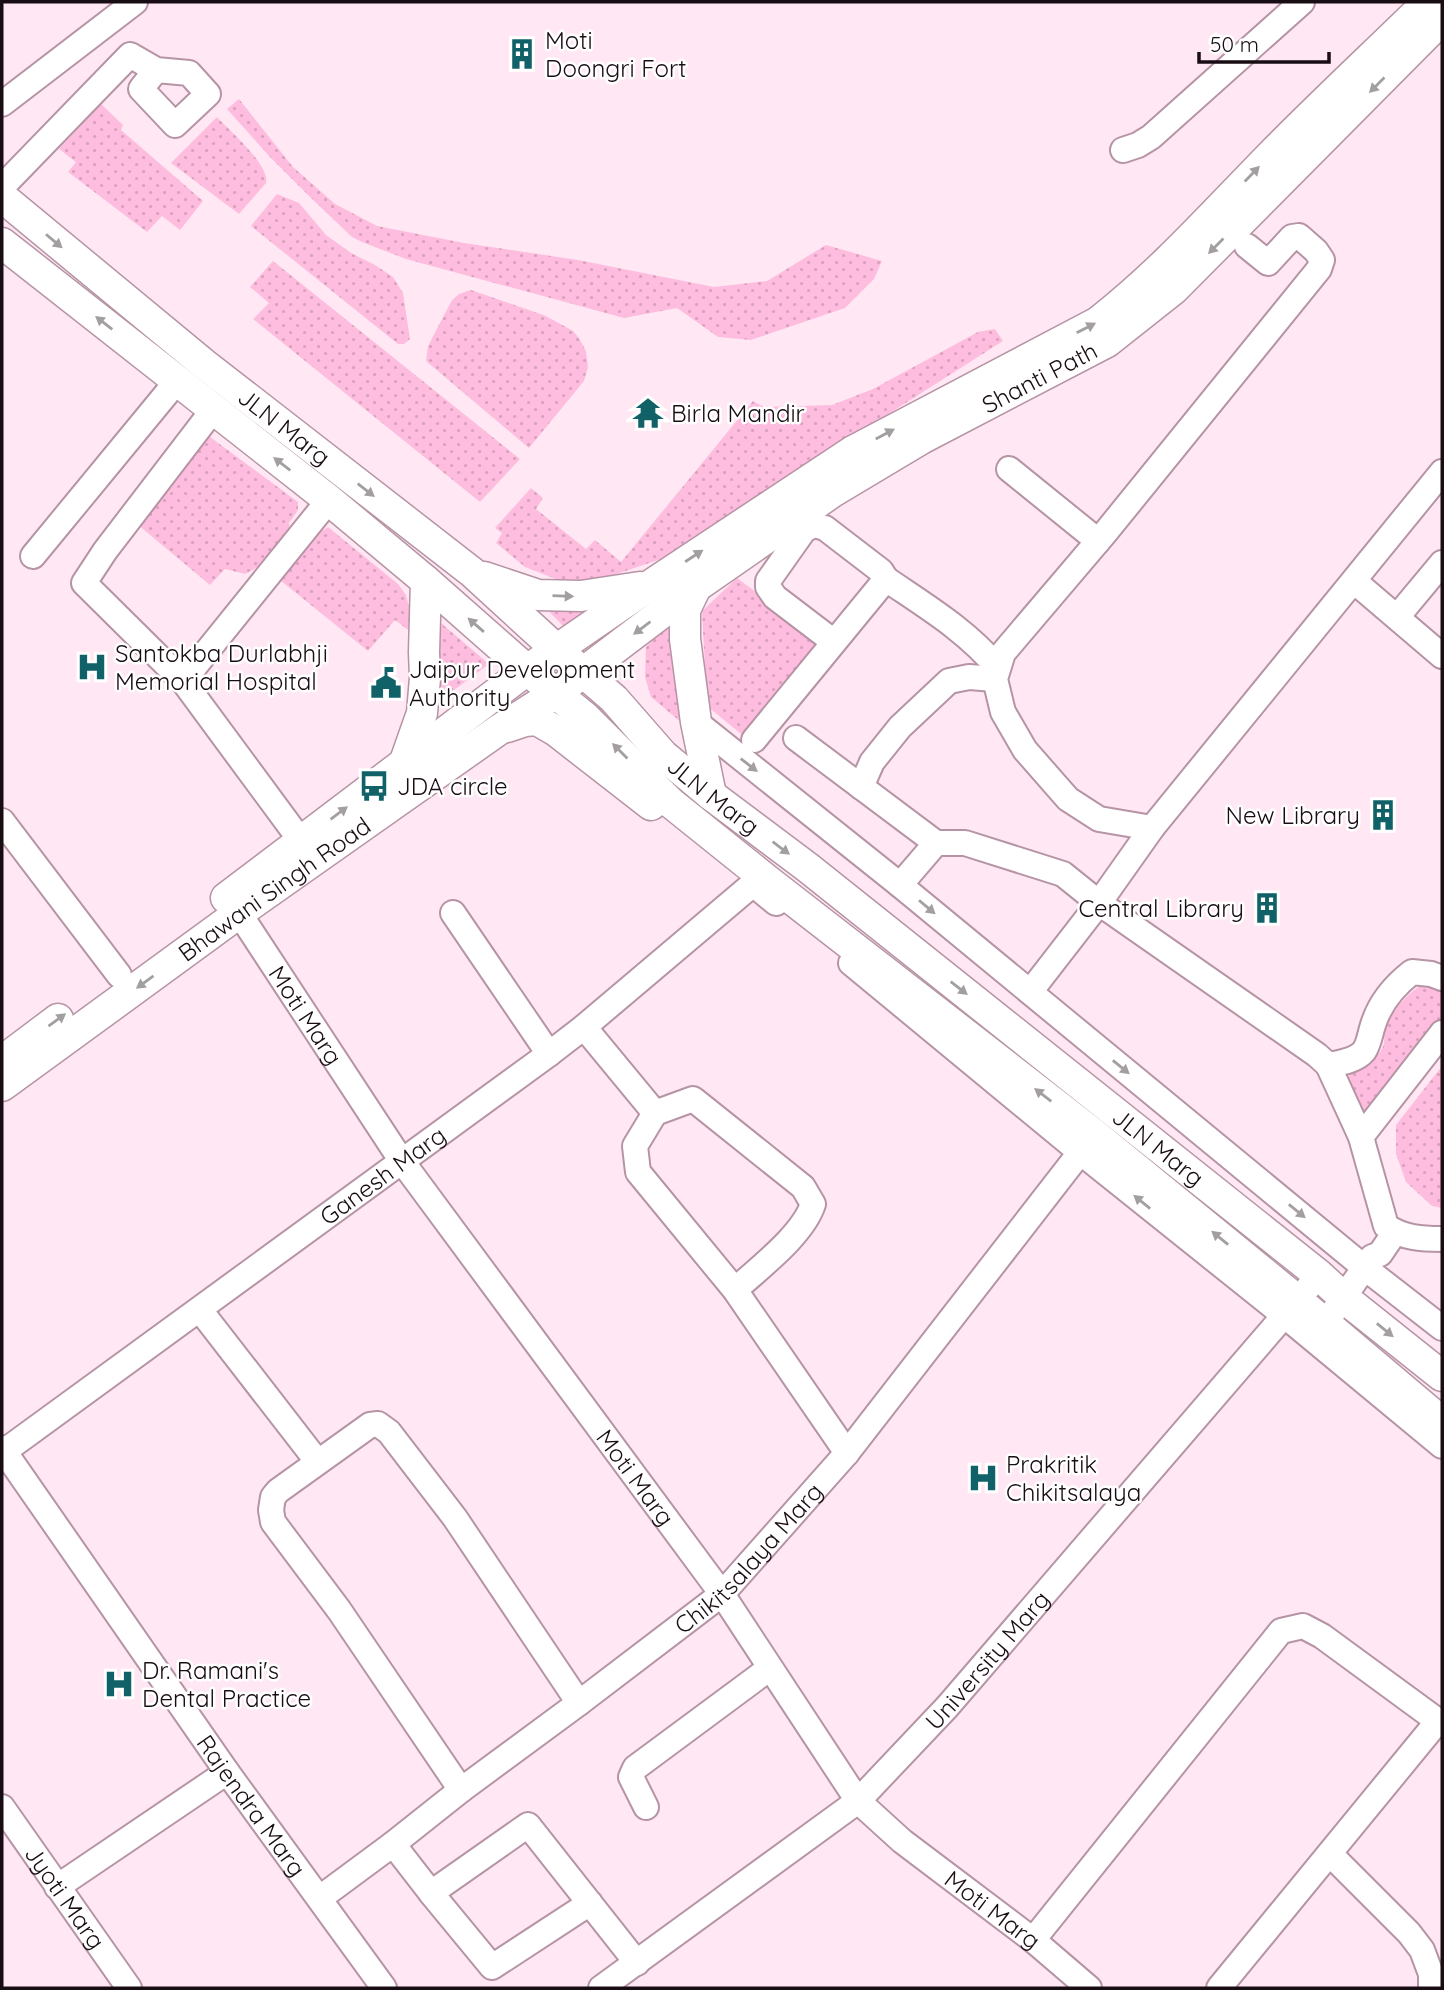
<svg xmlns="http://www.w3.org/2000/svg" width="1444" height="1990" viewBox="0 0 1444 1990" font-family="Quicksand,sans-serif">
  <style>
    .garden { fill: url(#garden-dots) }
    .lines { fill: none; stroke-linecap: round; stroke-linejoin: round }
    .minor-casing { stroke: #b694a5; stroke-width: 28 }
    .major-casing { stroke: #b694a5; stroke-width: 33 }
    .minor { stroke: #fff; stroke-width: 24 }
    .major { stroke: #fff; stroke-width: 30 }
    .oneway { fill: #a39ea1 }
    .labels { text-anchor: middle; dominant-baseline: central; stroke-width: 5; stroke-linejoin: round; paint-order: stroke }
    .poi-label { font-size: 24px; fill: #190d14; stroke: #fff; text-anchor: start }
    .street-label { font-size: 24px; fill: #190d14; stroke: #fff }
  </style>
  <defs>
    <pattern id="garden-dots" width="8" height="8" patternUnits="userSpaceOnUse" patternTransform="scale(1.75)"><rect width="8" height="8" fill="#febddf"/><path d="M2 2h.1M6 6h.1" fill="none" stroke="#d9a1be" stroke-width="1.8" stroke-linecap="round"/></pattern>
  </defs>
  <rect width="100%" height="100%" fill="#ffe8f3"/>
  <g class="garden">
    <path d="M239,99L293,167L335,204L377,226L464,243L578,260L714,287L767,281L826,245L882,261L874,279L845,308L751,340L718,337L677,308L624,318L406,259L362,242L352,237L309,196L270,157L227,109Z"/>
    <path d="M101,104L123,125L121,130L203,201L180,230L162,216L147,232L68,172L76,162L59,149Z"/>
    <path d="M217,117C230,131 270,165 266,183L239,214L171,163Z"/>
    <path d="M277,194L299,203L326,235L351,253L375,265L393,277L403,293L410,339L404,344H398L251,226Z"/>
    <path d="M273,261L520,459L480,502L253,319L269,303L250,287Z"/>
    <path d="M471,290L546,316L573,331L579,338L586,351L588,367L584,381L529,448L426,361L428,346L452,300L459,294Z"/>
    <path d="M995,329L1003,341L661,559L602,579L566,583L525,567L496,543L502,533L495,528L531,488L543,498L536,509L586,549L595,540L621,562L753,401L764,407L832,405L873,389L978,332Z"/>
    <path d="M206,434L298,502V510L289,523L290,530L263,564L245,574L225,569L210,585L137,524Z"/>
    <path d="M328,527L398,584L406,595L416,636L395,620L368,651L275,576L307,540Z"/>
    <path d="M737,578L813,634L816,651L746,738L707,706L702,611Z"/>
    <path d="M618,597L564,627L540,602Z"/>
    <path d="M434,617L489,664L446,696L435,699Z"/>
    <path d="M676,617L682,723L651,697L645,677L646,647Z"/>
    <path d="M1421,985H1432L1442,991V1021L1369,1108L1360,1114L1348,1088V1077C1357,1068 1377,1059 1382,1049C1386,1042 1383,1034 1385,1027C1390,1012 1409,993 1421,985Z"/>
    <path d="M1442,1066V1208L1432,1206L1406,1182L1396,1154V1125Z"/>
  </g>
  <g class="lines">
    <defs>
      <g id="minor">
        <path d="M2,104L135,2"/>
        <path d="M1123,150L1138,145L1151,137L1302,2"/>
        <path d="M2,187L130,55L156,70L189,73L208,94L175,125L141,89L156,70"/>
        <path d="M1009,469L1098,541"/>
        <path d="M33,556L177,381"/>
        <path d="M886,579C927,607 966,630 998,668"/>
        <path d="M1354,581L1442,656"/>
        <path d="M1397,617L1442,563"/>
        <path d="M183,681L84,583L105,551L213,410"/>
        <path d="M696,722L900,885L1365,1268L1442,1328"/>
        <path d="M796,738L936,843H965L1063,874L1099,903L1317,1055L1328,1065L1361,1137L1386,1226C1403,1238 1422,1239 1442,1239"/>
        <path d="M754,740L886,579L881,571L825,528L814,525L804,530L768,581V587L775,597L834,642"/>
        <path d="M861,787L872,762L900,727L949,681L969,677L995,679"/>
        <path d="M2,821L119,975"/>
        <path d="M1152,828L1099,819L1068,799L1025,750L1003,712L995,679L1003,653L1105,533L1319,269L1322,260L1316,251L1299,236L1292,237L1268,263L1247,246"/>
        <path d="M301,841L183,681L329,500"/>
        <path d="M900,885L936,843"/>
        <path id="s1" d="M239,913L401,1160L722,1594L858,1801L902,1841L1033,1940L1089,1988"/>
        <path d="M453,913L549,1054"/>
        <path d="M851,963L1080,1152L1285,1316L1442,1446"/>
        <path d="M1030,992L1099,903L1152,828L1442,472"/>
        <path d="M584,1027L655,1113"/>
        <path d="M1328,1065C1339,1063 1356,1061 1364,1051C1369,1044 1370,1034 1373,1025C1380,1002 1394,986 1412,972L1431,974L1442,978"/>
        <path d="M1361,1137L1442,1033"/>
        <path d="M735,1290C759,1268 803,1235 813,1204L803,1187L693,1099L655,1113L635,1146L638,1172L735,1290L847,1453"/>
        <path d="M200,1310L317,1461"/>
        <path d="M1334,1311L1372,1257L1380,1254L1395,1232"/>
        <path id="s2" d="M2,1448L227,1772L384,1988"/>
        <path id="s3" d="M2,1453L549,1054L584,1027L753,884L776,903"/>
        <path d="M461,1790L339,1610L273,1522L271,1510L273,1497L278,1491L370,1425L378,1424L389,1432L455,1518L579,1703"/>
        <path id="s4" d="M2,1807L129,1988"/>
        <path d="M646,1807L631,1777L635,1768L770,1668"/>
        <path d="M393,1844L431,1893"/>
        <path d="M1330,1854L1409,1933L1422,1950L1431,1974V1988"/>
        <path d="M57,1887L227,1772"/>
        <path id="s5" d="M320,1898L393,1844L461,1790L579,1703L722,1594L847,1453L1089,1141"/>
        <path d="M590,1903L492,1967L431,1893L528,1825L637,1963"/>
        <path d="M1033,1940L1281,1631L1303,1626L1322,1636L1442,1724"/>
        <path id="s6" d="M601,1988L858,1801L947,1707L1319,1275"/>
        <path d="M1219,1988L1438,1721"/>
      </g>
      <g id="major">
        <path id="s7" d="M2,197L204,364L473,573L556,649L614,699L663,755L711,795L807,867L1319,1275L1344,1298L1442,1376"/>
        <path d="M2,243L329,500L426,581L527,670L586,718L671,803L767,880L1094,1134L1325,1323L1442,1422"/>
        <path d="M484,577L538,595L581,596L640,587"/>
        <path d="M696,587L685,610V639L696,722L711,795"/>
        <path d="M507,727L525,721L537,720L556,731L651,805"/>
        <path d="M404,764L422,713L425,678L424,652L426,581"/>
        <path d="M226,898L527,670L652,584L853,451L1098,322C1163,271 1214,213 1271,155C1322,103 1376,53 1428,2"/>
        <path d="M2,1061L58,1019"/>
        <path id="s8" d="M2,1086L239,913L500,729L556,693L696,587L834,491L921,439L1107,342L1174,289L1442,19"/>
      </g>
    </defs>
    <use href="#minor" class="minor-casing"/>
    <use href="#major" class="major-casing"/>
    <use href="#minor" class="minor"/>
    <use href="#major" class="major"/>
  </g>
  <defs><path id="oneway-solid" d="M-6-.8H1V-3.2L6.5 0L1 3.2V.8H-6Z" transform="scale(1.75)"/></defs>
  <g class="oneway">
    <use href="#oneway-solid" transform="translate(1377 85) rotate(135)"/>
    <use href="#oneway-solid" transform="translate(1252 174) rotate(-46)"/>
    <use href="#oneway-solid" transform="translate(54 241) rotate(40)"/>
    <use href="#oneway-solid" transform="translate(1216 246) rotate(135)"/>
    <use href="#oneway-solid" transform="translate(104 323) rotate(-142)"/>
    <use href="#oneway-solid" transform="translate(1086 328) rotate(-27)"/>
    <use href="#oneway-solid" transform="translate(885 434) rotate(-28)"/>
    <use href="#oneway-solid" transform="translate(282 464) rotate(-142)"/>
    <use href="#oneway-solid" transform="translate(366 490) rotate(38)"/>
    <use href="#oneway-solid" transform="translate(694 556) rotate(-33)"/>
    <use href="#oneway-solid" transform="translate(563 596) rotate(2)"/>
    <use href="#oneway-solid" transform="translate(476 625) rotate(-139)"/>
    <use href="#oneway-solid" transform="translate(642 628) rotate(143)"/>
    <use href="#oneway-solid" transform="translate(620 751) rotate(-135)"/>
    <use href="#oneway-solid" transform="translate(749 765) rotate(38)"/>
    <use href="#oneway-solid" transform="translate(339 813) rotate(-37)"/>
    <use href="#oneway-solid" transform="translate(781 848) rotate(37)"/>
    <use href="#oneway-solid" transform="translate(927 907) rotate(40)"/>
    <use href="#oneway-solid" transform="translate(145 982) rotate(144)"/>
    <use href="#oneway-solid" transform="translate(959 988) rotate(38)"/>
    <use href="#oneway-solid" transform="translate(57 1020) rotate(-36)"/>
    <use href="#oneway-solid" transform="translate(1121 1067) rotate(39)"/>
    <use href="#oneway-solid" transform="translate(1043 1095) rotate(-142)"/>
    <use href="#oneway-solid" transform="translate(1142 1202) rotate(-141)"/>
    <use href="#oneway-solid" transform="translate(1297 1211) rotate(39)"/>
    <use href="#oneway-solid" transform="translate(1220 1238) rotate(-141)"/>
    <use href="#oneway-solid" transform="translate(1385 1330) rotate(39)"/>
  </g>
  <defs>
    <symbol id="building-bare" viewBox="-9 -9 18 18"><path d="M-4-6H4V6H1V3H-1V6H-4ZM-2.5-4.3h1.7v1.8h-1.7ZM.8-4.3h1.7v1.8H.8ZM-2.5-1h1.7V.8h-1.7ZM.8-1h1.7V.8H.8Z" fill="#116168" stroke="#fff" stroke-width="2.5" paint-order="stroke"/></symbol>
    <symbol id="temple-bare" viewBox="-9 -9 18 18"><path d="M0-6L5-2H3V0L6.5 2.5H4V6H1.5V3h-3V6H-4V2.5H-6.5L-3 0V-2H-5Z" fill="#116168" stroke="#fff" stroke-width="2.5" paint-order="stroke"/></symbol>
    <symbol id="hospital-bare" viewBox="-9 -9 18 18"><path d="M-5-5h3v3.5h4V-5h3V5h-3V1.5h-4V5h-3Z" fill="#116168" stroke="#fff" stroke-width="2.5" paint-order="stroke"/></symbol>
    <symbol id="civic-bare" viewBox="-9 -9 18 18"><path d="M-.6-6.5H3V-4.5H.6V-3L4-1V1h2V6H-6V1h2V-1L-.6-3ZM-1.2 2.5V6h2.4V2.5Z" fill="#116168" stroke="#fff" stroke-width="2.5" paint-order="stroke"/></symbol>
    <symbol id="bus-bare" viewBox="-9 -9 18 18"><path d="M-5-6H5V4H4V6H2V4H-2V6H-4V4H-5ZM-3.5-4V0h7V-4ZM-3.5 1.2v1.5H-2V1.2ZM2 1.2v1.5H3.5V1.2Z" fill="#116168" stroke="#fff" stroke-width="2.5" paint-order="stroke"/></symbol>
  </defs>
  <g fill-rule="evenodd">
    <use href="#building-bare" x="500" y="32" width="44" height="44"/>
    <use href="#temple-bare" x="626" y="391" width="44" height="44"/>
    <use href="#hospital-bare" x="70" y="645" width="44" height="44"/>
    <use href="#civic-bare" x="364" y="661" width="44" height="44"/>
    <use href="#bus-bare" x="352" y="764" width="44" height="44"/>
    <use href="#building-bare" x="1361" y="793" width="44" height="44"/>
    <use href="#building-bare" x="1245" y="886" width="44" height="44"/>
    <use href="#hospital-bare" x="961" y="1456" width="44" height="44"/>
    <use href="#hospital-bare" x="97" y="1662" width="44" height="44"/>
  </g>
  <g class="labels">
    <g class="poi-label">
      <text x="545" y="40">Moti<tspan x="545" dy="28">Doongri Fort</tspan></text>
      <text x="671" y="413">Birla Mandir</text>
      <text x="115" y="653">Santokba Durlabhji<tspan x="115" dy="28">Memorial Hospital</tspan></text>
      <text x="409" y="669">Jaipur Development<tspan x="409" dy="28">Authority</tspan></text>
      <text x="397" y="786">JDA circle</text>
      <text x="1360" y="815" text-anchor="end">New Library</text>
      <text x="1244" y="908" text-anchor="end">Central Library</text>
      <text x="1006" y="1464">Prakritik<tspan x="1006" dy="28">Chikitsalaya</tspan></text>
      <text x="142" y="1670">Dr. Ramani's<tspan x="142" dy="28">Dental Practice</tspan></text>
    </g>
    <g class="street-label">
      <text stroke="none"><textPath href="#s8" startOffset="1258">Shanti Path</textPath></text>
      <text stroke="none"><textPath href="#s7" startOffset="364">JLN Marg</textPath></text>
      <text stroke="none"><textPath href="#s7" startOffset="931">JLN Marg</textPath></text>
      <text stroke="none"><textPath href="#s8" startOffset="336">Bhawani Singh Road</textPath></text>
      <text stroke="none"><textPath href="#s1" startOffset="122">Moti Marg</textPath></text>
      <text stroke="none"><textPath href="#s7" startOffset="1498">JLN Marg</textPath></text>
      <text stroke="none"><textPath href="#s3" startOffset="471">Ganesh Marg</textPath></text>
      <text stroke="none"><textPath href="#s1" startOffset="690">Moti Marg</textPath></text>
      <text stroke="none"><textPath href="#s5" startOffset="548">Chikitsalaya Marg</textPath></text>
      <text stroke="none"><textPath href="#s6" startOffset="509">University Marg</textPath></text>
      <text stroke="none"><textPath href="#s2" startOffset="436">Rajendra Marg</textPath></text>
      <text stroke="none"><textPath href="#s4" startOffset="110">Jyoti Marg</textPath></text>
      <text stroke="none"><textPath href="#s1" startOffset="1256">Moti Marg</textPath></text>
    </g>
  </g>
  <rect width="1444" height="1990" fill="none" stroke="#190d14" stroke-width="7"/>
  <path d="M1199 52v10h130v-10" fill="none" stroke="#190d14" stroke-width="3.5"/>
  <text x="1210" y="52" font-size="21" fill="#190d14" stroke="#ffffff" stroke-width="5" paint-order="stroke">50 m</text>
</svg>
